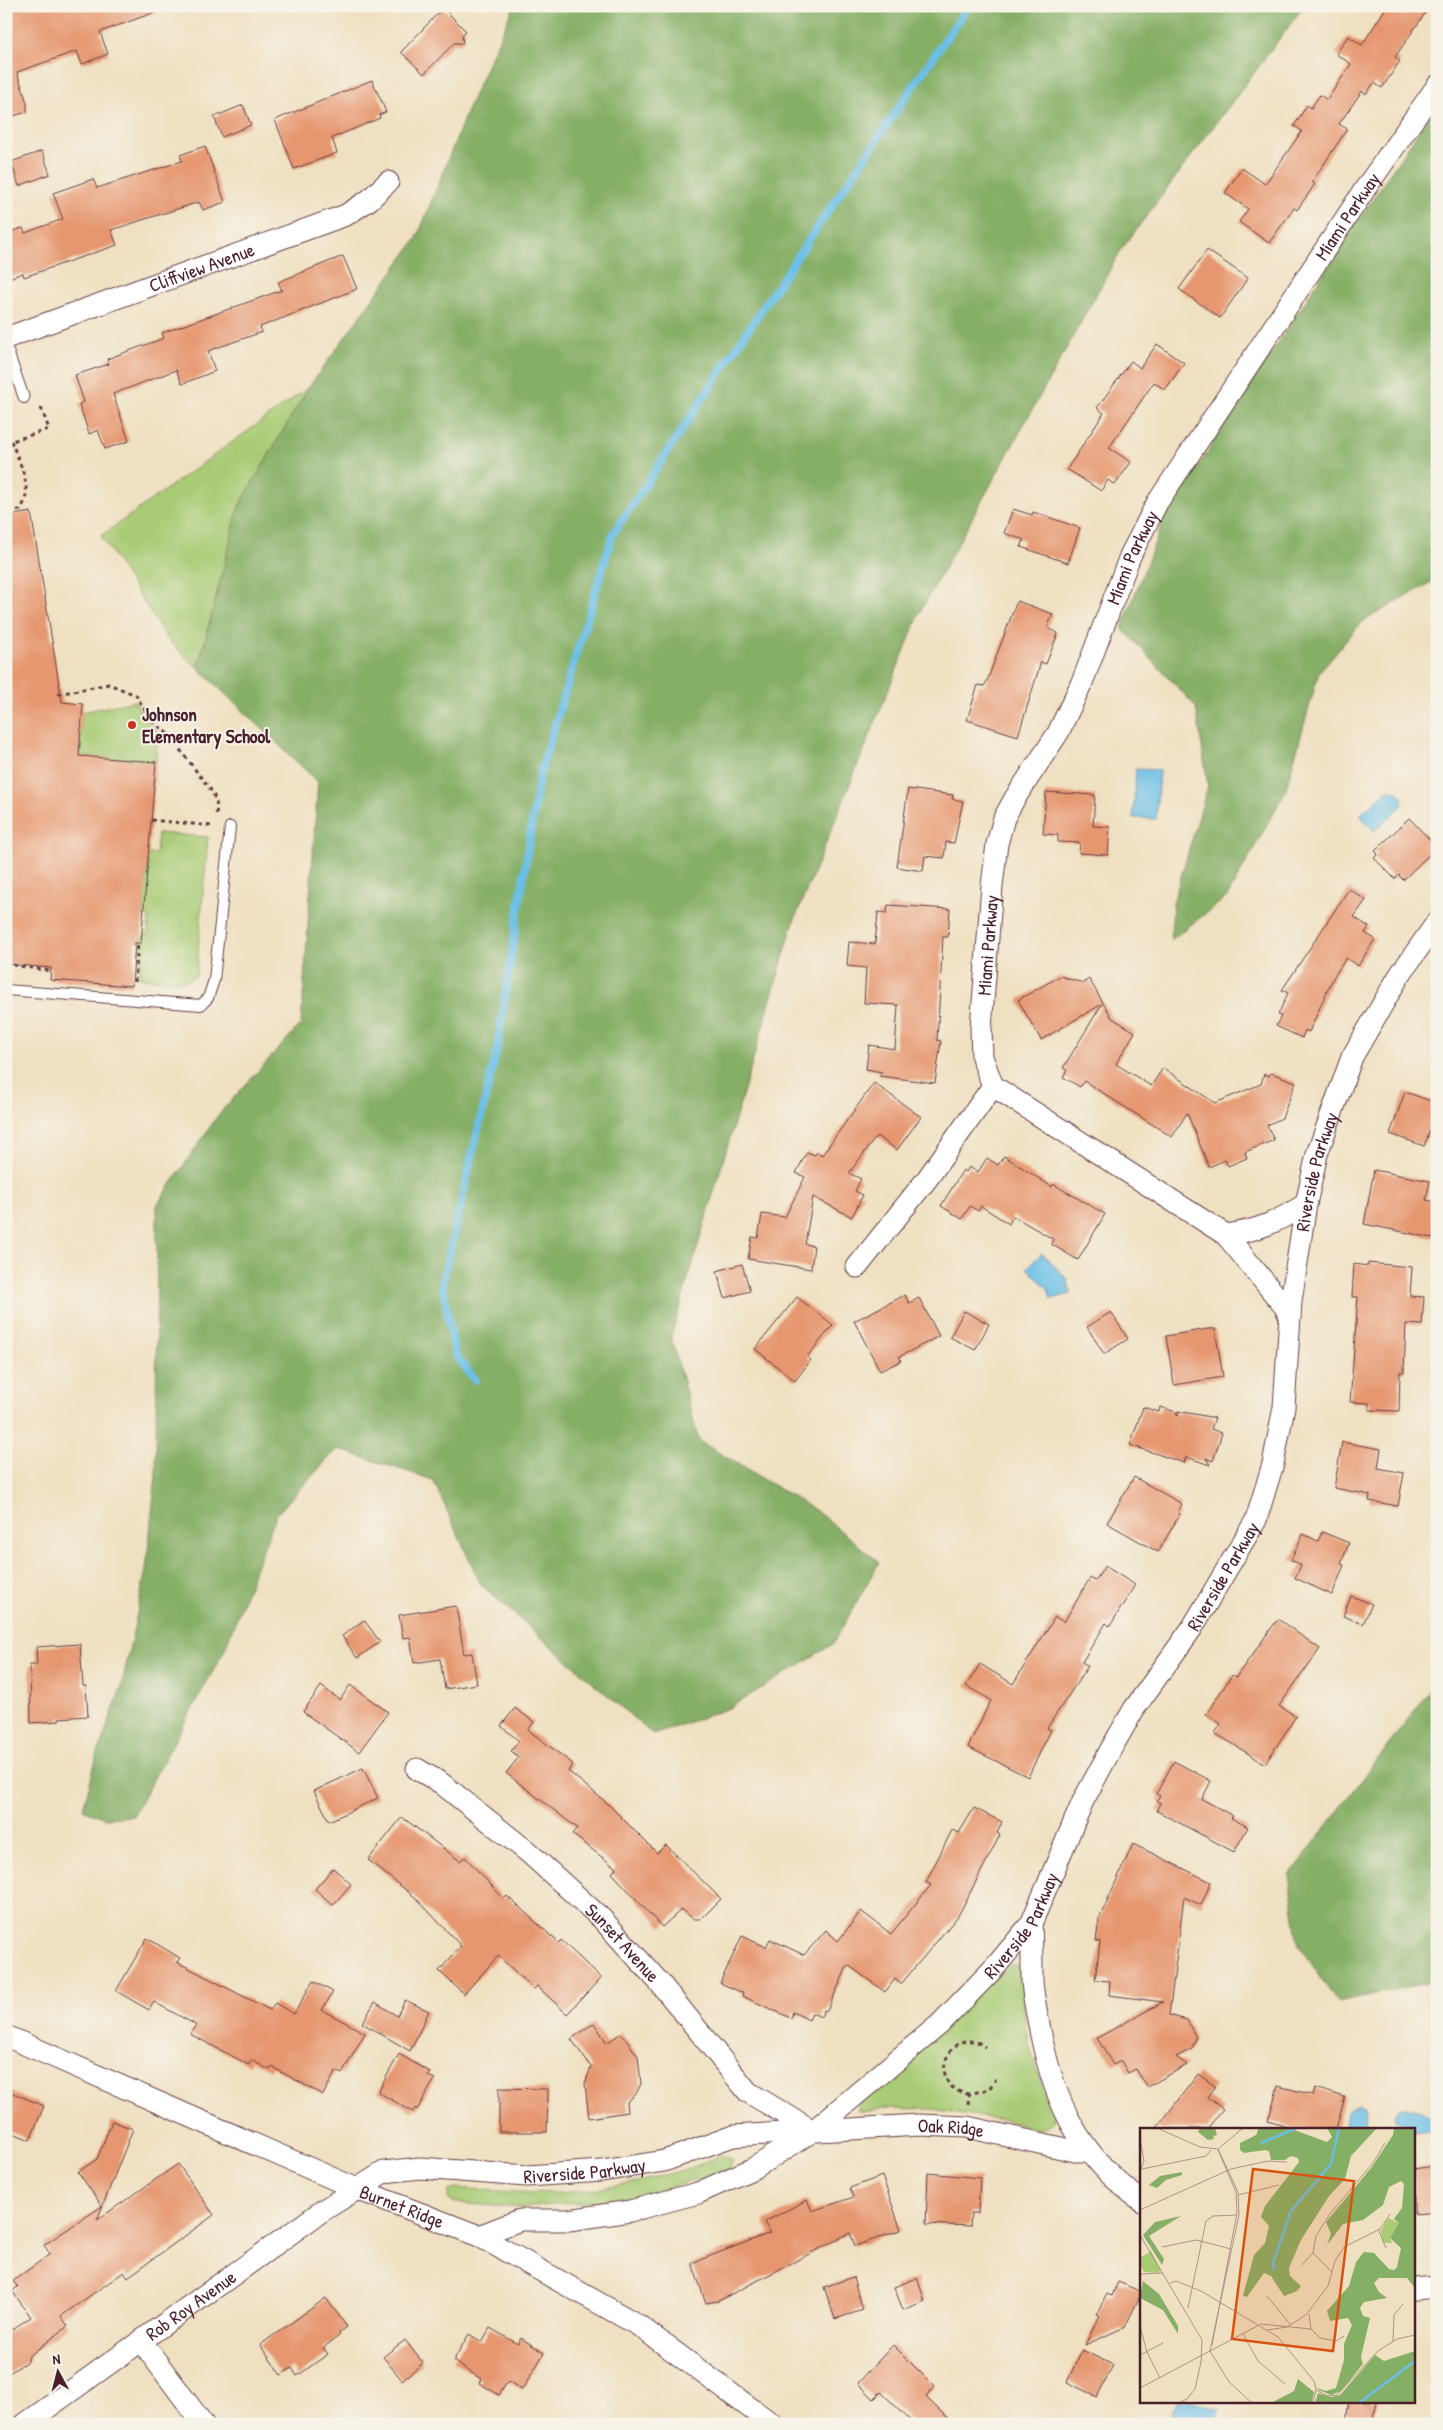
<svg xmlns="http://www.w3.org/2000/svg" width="1443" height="2430" viewBox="0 0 1443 2430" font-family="'Patrick Hand',sans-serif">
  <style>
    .green { fill: #a9cb74; stroke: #7a7550 }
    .forest { fill: #86af66; stroke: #686748 }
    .water { fill: #6abfe6; stroke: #5a6f88 }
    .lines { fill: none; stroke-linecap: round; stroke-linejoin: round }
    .stream { stroke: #6abfe6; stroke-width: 8 }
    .building { fill: #e69770 }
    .lane-casing { stroke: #633c42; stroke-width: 12 }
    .street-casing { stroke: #633c42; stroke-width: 23 }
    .path { stroke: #633c42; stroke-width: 3; stroke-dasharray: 4 4; stroke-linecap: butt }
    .lane { stroke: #fff; stroke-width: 10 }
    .street { stroke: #fff; stroke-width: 21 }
    .poi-dot { fill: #c8321e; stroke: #f7f3e8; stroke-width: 2 }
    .labels { text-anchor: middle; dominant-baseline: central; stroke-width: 4; stroke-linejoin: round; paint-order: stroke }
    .street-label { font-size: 19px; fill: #4a1f2b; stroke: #f7f3e8 }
    .poi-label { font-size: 19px; font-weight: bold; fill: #4a1f2b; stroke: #f7f3e8; text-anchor: start }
    .inset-river { fill: none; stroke: #6abfe6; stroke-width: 2.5 }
    .inset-road { fill: none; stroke: #ad9385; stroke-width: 1 }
    .view { fill: #d8530f; fill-opacity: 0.15; stroke: #d8530f; stroke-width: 2.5 }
    .inset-edge { fill: none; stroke: #4a1f2b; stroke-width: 2.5 }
  </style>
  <rect width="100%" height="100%" fill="#f7f3e8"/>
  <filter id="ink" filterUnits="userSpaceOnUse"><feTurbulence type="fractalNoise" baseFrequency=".02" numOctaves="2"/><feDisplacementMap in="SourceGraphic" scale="10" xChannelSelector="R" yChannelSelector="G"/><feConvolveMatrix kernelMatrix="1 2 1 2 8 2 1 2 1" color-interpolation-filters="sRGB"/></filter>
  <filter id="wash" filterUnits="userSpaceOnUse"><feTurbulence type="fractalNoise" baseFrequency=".0096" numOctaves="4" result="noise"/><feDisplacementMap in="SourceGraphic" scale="20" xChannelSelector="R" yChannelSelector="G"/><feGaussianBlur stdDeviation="1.12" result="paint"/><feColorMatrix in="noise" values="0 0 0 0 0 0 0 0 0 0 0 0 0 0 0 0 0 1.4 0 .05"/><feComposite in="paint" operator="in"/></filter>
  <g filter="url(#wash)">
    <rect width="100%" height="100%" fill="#efe0c1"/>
    <g class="green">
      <path d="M308,388L239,506L198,668L168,640L101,536Z"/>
      <path d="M135,701L143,717L158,732L156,762L79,756L82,712Z"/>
      <path d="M158,833L208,837L196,976C179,987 157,979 139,977L142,938L148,933L149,916H143L148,854H156Z"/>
      <path d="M1009,1965H1016C1026,1975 1022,1997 1023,2010C1027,2048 1040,2081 1054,2115L1052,2123L1042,2129H1035L1009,2121L932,2109L884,2108L863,2112L858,2110L859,2103Z"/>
      <path d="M719,2156H725L733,2160L728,2170L639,2197L522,2208L456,2203L448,2199L449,2191L456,2188C488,2190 520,2193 552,2193C597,2192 679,2176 719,2156Z"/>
    </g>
    <g class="forest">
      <path d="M514,6H1304L1121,250L921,610L794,921L671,1337L699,1441L815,1510L879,1562L833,1644L729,1708L653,1735L481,1585L433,1480L337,1449L276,1515L224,1651L133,1816L105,1818L83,1809L97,1756L122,1685L146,1570L156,1475L157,1205L219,1114L301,1024L318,782L198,668L239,506L308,388L417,238L469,106Z"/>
      <path d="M1437,104V579L1362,622L1319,672L1285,792L1227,897L1171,940L1173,903L1208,786L1196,707L1122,628L1164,519L1347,237Z"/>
      <path d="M1437,1681V1981L1337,2002L1299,1945L1289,1876Z"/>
    </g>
    <g class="water">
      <path d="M1136,769L1159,770L1156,819L1133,818Z"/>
      <path d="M1389,789L1392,792L1395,789L1403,798L1401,800L1404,804L1374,831L1360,815Z"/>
      <path d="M1042,1253L1067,1279L1071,1294L1051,1299L1048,1289L1027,1268Z"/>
      <path d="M1359,2104L1365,2106L1366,2109L1365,2129H1346C1345,2116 1345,2109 1359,2104Z"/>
      <path d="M1406,2107L1421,2111L1433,2120L1430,2131H1414V2129H1409L1396,2120L1395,2114L1399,2108Z"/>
      <path d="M1177,2401H1194L1219,2410L1215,2424H1191L1171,2416Z"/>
    </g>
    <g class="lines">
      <path class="stream" d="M475,1380L455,1354L442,1284L497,1049L539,777L613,534L772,294L968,6"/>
    </g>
    <g id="blocks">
      <g class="building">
        <path d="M6,6H164V9L100,32L108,54L82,64L77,51L17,72L27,103V112L10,117L6,104Z"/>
        <path d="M1387,6H1430L1395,57L1400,61L1382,88L1374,83L1366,94L1362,91L1339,124L1347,129L1312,182L1315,184L1297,210L1294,208L1269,243L1239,222L1248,209L1225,193L1242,168L1265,184L1302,131L1294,126L1307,105L1311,108L1320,95L1327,100L1351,64L1336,54L1348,36L1362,45Z"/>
        <path d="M443,8L466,31L462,35L463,43H454L424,74L401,52Z"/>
        <path d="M372,80L386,112L379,115L380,118L332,138L337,153L294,169L275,120Z"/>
        <path d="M243,105L251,125L222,137L214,117Z"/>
        <path d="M205,146L225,202L203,210L199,202L111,230L117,245L24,277L23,273L6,279V233L23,228L25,233L63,219L53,193L93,179L97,188L182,161L180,155Z"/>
        <path d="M42,151L50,174L19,186L11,162Z"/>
        <path d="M1207,250L1248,278L1220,318L1179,289Z"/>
        <path d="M343,256L357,289L260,327L262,332L208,351L215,371L182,384L176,370L113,394L129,441L105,449L98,430L89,434L79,404L84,402L75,375L109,364L107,359L164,338L162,333L282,290L278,282Z"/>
        <path d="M1157,344L1184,363L1165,390L1154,382L1109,448L1131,462L1115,485L1108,480L1101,491L1067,469L1104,413L1097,408L1131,361L1140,368Z"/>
        <path d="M1013,509L1032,515L1033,512L1080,528L1068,563L1021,547L1024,540L1004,533Z"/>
        <path d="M31,512L62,702L83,704L79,756L156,762L141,943H135L132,986L50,980L51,968L6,964V516Z"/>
        <path d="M1017,601L1053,614L1048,626L1049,629L1058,633L1046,664L1041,662L1018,736L967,720L978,685L984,686L987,681Z"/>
        <path d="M908,789L953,795L952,799L963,801L954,843L946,842L944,858L925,856L923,871L897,867Z"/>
        <path d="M1046,792L1095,795L1093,826L1110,827L1108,855L1079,853L1080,843L1058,842V835L1043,834Z"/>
        <path d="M1409,818L1437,847L1403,880L1399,875L1395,879L1374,858L1378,854L1375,851Z"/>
        <path d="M1349,889L1366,900L1354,917L1369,927L1365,933L1375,939L1358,966L1346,958L1333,978L1309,1032L1305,1030L1302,1038L1276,1026L1281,1016L1278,1015L1288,993L1282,990Z"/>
        <path d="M888,905L950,909L948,937H943L937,1040L941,1041L935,1083L879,1076L882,1072L866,1069L869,1045L895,1049L898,1005L864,1003L866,968L847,966L849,942L875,944L878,912L887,913Z"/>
        <path d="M1060,976L1083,983L1089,979L1112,1018L1135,1032L1116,1064L1151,1086L1163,1068L1215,1103L1261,1084L1264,1074L1269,1076L1271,1073L1296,1082L1282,1118L1267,1125L1274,1140L1245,1152L1247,1158L1228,1166L1225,1160L1209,1167L1187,1113L1172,1137L1084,1081L1080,1087L1063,1077L1067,1070L1063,1068L1102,1004L1041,1040L1018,1000Z"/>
        <path d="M874,1083L921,1117L897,1150L877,1136L849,1173L861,1179L855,1191L863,1195L852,1217L813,1197L805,1244L814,1246L811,1269L748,1259L752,1237L758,1238L762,1214L785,1217L805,1177L796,1173L807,1152L815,1155L817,1152L822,1155Z"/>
        <path d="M1405,1092L1437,1103V1113L1424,1146L1390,1134Z"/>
        <path d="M1004,1156L1052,1187L1053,1184L1105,1214L1078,1260L1051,1244L1053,1239L1013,1216L1009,1224L981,1206L978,1211L970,1206L962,1219L941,1206L963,1170L966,1172L969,1167L978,1172L987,1158L998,1165Z"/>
        <path d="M1374,1170L1430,1181L1426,1200L1437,1202V1218L1433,1238L1364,1224Z"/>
        <path d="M1368,1263L1412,1267L1410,1296L1424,1297L1422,1325L1406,1324L1404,1372H1400L1399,1411L1369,1410V1403L1350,1402L1358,1297H1352L1354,1264L1368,1266Z"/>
        <path d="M742,1264L750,1291L725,1298L717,1271Z"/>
        <path d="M905,1295L909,1303L919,1298L939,1336L899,1357L901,1361L880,1371L854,1321Z"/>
        <path d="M797,1297L833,1325L807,1357L811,1360L795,1381L755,1349Z"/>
        <path d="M964,1311L989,1324L975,1350L950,1337Z"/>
        <path d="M1111,1312L1128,1339L1104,1354L1087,1327Z"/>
        <path d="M1208,1329H1215L1223,1377L1174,1385L1166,1336Z"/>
        <path d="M1143,1407L1159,1412L1160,1407L1176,1412L1178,1416V1411L1215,1418L1211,1429L1222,1433L1213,1461L1206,1458L1210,1465L1186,1457L1184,1463L1130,1445Z"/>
        <path d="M1342,1442L1381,1449L1378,1468L1404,1473L1398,1506L1369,1501L1370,1495L1334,1488Z"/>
        <path d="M1134,1477L1182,1504L1178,1512L1180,1514L1158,1552L1107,1523Z"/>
        <path d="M1322,1532L1349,1543L1341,1564L1344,1565L1332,1595L1295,1578L1301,1565L1291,1560L1303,1534L1318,1541Z"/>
        <path d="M1105,1566L1135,1585L1110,1626L1106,1623L1082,1662L1088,1666L1047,1728L1051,1730L1028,1777L968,1747L991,1700L966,1686L980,1664L1013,1684L1055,1617L1064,1622L1090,1578L1095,1581Z"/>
        <path d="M1351,1596L1372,1604L1363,1624L1343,1616Z"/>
        <path d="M456,1606L464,1654L472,1653L477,1684L445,1689L440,1659L414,1663L410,1637L403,1638L399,1615Z"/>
        <path d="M1278,1619L1320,1649L1279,1706L1296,1716L1265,1764L1215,1733L1221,1724L1206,1714L1232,1675L1236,1677Z"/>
        <path d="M364,1620L380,1642L357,1658L342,1636Z"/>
        <path d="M80,1644L83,1686H86L88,1716L59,1718V1721L31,1723L30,1665H37L36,1647Z"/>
        <path d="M350,1685L388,1712L359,1752L303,1712L321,1686L340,1700Z"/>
        <path d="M515,1708L534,1722L528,1730L573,1764L568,1771L607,1803L657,1853L666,1845L721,1899L701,1919H693L682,1909L662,1927L612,1873L616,1868L572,1834L577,1828L506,1773L519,1757L511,1751L519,1741L501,1726Z"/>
        <path d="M1174,1761L1211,1781L1202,1799L1233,1816L1231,1818L1248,1827L1234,1852L1157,1811L1161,1803L1157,1801L1160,1796L1156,1794Z"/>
        <path d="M363,1768L378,1798L329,1821L314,1791Z"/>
        <path d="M974,1808L1002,1822L997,1833L1000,1835L958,1916L901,1984L895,1979L885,1992L848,1965L827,2011L824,2010L821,2017L812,2013L809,2020L793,2012L791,2018L742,1996L743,1993L720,1983L742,1936L766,1947L770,1939L804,1955L826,1930L838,1941L861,1911L891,1934L931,1885L926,1882L952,1830L959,1833Z"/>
        <path d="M402,1817L460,1861L465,1857L504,1899L507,1896L559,1943L561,1940L601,1978L567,2014L537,1986L534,1989L498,1956L464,1994L439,1971L461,1946L416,1898L368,1860Z"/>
        <path d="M1133,1844L1211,1882L1201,1905L1184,1897L1169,2015L1187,2020L1196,2038L1192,2049L1176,2057L1187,2065L1147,2087L1136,2069L1128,2073L1121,2061L1113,2065L1097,2038L1163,2002L1109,1995L1110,1981L1095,1980L1100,1942L1096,1941L1099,1919Z"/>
        <path d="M333,1868L351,1884L333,1905L315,1889Z"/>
        <path d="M147,1938L180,1958L177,1962L270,2010L275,2003L294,2014L313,1981L333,1992L322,2010L365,2033L342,2074L336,2071L323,2095L272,2067L270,2070L251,2060L249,2065L190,2034L196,2025L154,2002L149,2010L116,1991Z"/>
        <path d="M405,2000L429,2011L410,2051L362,2023L375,2002L397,2016Z"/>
        <path d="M594,2023L607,2043L621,2033L638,2056L641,2084L636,2094L627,2102L628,2112L589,2118L585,2084L591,2067L571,2039Z"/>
        <path d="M399,2054L430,2072L428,2076L435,2079L417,2110L415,2108L413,2112L378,2092Z"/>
        <path d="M1198,2074L1215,2086L1207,2097L1223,2109L1207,2129H1156Z"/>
        <path d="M1278,2086L1313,2095L1315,2088L1345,2097L1336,2129H1294L1268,2121Z"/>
        <path d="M499,2088L548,2089L547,2132H499Z"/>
        <path d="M6,2090L44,2106L30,2140L6,2130Z"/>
        <path d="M112,2121L133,2129L97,2220L178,2164L214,2215L128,2277L124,2272L61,2316L68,2326L29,2356L28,2361L6,2375V2333L31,2317L12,2291L18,2287L13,2281L50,2254L44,2245L102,2206L78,2172L97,2159Z"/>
        <path d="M1433,2166L1435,2179H1437V2212L1414,2214V2169Z"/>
        <path d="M928,2173L980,2178L978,2213H971L970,2226L926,2224Z"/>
        <path d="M882,2176L901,2230L855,2246L850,2233L718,2301L706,2303L692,2263L770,2233L764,2222L807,2200L812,2211L854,2197L850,2188Z"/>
        <path d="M853,2277L863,2310L835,2319L824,2287Z"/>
        <path d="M917,2278L925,2301L903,2310L894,2287Z"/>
        <path d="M1118,2282L1142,2292L1125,2327L1085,2345L1100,2315L1097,2314L1107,2294L1112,2296Z"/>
        <path d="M326,2298L347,2327L339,2333L340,2335L323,2348L328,2354L297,2376L292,2368L281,2375L260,2345Z"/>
        <path d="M490,2328L518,2344L521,2338L544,2353L522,2390L508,2381L499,2395L479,2383L481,2379L453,2361L469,2334L482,2342Z"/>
        <path d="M405,2340L423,2363L402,2380L383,2357Z"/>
        <path d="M893,2345L935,2387L926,2397L953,2424H914L881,2392L874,2399L858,2383Z"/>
        <path d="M1082,2350L1113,2365L1097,2397L1067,2382Z"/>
        <path d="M1349,2401H1377L1373,2424L1346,2420Z"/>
      </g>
    </g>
  </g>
  <g filter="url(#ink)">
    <use href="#blocks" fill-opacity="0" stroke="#633c42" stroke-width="1"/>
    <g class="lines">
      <defs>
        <g id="lane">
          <path d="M6,346L24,398"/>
          <path d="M6,990L201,1005L208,998L214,980L230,827"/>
        </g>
        <g id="street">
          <path id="s1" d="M6,338L346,215L369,200L388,182"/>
          <path d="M1226,1235C1260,1230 1277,1222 1306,1204"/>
          <path d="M857,1267L927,1179L993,1086"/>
          <path id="s2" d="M1290,1317L1285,1307L1226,1235L993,1086L982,1057L981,1028L992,886L997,844L1004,818L1015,798L1058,733L1083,680L1130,556L1157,503L1367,186L1437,86"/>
          <path id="s3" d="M417,1769L441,1783L528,1852L602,1919L659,1982L748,2092L813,2131"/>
          <path d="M1031,1924C1032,1943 1032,1962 1032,1981C1033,1997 1037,2014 1040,2030C1054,2103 1080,2157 1142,2201"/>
          <path id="s4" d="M6,2036L357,2189L479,2236L638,2325L772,2424"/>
          <path id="s5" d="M479,2236L520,2220H569L630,2211L698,2193L754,2168L813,2131L940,2024L995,1967L1031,1924L1083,1801L1111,1749L1134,1709L1192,1628L1256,1520L1273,1464L1284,1407L1291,1301L1306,1204L1317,1154L1352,1057L1399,976L1437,922"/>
          <path d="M1414,2289L1437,2287"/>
          <path d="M142,2342L203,2424"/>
          <path id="s6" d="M25,2424L322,2211L384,2172L420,2168L527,2176L602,2171L664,2161L733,2136L919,2125L967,2127L1075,2151H1088"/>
        </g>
      </defs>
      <use href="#lane" class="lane-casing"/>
      <use href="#street" class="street-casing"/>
      <g class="path">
        <path d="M11,441C19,462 35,490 20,510L11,511L12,515"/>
        <path d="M6,443L49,429L40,405"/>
        <path d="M58,694L109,684L136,695L151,720L168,734L213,793L217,806L216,816"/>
        <path d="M151,820L213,826"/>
        <path d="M13,965L51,971"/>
        <path d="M135,982L138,943"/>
        <path d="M969,2094C922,2088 951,2020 985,2047"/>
        <path d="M968,2104L969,2094L989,2089L996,2079"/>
      </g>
      <use href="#lane" class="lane"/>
      <use href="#street" class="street"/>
    </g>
  </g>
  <circle class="poi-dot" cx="132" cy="725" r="5"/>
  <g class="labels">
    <g class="street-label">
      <text stroke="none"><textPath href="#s2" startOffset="1348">Miami Parkway</textPath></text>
      <text stroke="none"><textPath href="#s1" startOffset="208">Cliffview Avenue</textPath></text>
      <text stroke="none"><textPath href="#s2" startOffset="944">Miami Parkway</textPath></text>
      <text stroke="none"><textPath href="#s2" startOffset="524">Miami Parkway</textPath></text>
      <text stroke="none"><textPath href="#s5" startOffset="1476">Riverside Parkway</textPath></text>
      <text stroke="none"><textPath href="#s5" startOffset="1056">Riverside Parkway</textPath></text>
      <text stroke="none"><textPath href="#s5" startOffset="651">Riverside Parkway</textPath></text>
      <text stroke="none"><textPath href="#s3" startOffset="270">Sunset Avenue</textPath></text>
      <text stroke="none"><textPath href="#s6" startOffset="1012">Oak Ridge</textPath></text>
      <text stroke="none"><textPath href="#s6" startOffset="640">Riverside Parkway</textPath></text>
      <text stroke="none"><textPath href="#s4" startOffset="431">Burnet Ridge</textPath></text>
      <text stroke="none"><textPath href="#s6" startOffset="204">Rob Roy Avenue</textPath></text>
    </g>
    <g class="poi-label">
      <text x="142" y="714">Johnson<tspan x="142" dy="22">Elementary School</tspan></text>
    </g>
  </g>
  <g transform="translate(1140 2128)">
    <rect width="275" height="275" fill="#efe0c1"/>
    <path d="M248,90L259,95L250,110L252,115H243L241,103ZM11,123L21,142L18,145L4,144L0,136V130Z" fill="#a9cb74"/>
    <path d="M60,0H75L77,7L73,8L74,11L68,12L58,4ZM119,0H149L187,14L192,9L187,0H237L211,28L205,51L189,68L161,112L149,140L150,148L161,158L157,163L144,168L131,148L124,145L107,169L103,168L114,127L125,115L129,98L121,89L125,78L159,34L158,30L151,28L145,32H131L129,23L125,22L104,25L100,22V15L116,7ZM254,0H275V160L267,150H239L234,155L239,164L247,170L224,174L220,180L223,188L230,190L221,229L223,236L201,263L191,267L179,262L177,260L186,263L196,260L204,232V216L212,197L208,190L190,193L187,183L209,158L216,134L224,124L234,125L249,141L254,142L257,139L261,120L250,110L259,95L254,91L262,80L264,56L261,53L249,59L243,77L223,92L203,96L187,117L191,106L186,94L231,40L253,7ZM42,44V47L26,52L17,60L9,57L20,48ZM41,88L9,108L24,131L22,137L3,107L15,94ZM3,153L19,166L38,198V206L23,182L0,170ZM275,223V275H175L178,265L191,269L200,267L235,227L244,233ZM158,251L174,264L172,275H131L154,263Z" fill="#86af66"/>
    <path class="inset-river" d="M121,15L157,0M134,142L133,135L151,83L191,36L199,0M219,275L275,233"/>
    <path class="inset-road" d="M17,0L60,19L78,21M0,10L4,33L0,44M78,21L103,0M2,41L66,28L71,22M98,67L139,57M0,82L91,41L128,33L147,34M0,107L62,212L61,234L55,261L47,271L38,275M22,119L56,112L91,121M246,120L239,103L250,86M162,137L173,125M192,144L173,125L176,108L190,86L233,35L245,15M0,146L23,145M30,155L36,153L61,163L138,209L174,253L176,261L173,275M127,168L150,196M48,180L66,93L73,88L97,87M169,186L171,201L180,210L196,213L204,208M0,198L7,224L20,250M127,202L147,199L166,187L188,158L195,133L204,119L240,101M103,206L118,233L145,256M253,213L254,187L263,176M72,217L97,85L96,64L78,22M70,223L99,87L98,64L78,21M70,223L89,254L112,275M0,227L23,215M0,260L121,196L171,201M176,262L188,268L197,267L238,223L257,211L275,207"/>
    <path class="view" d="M113,41L214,53L193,223L92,211Z"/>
    <rect width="275" height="275" class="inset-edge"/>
  </g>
  <rect width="1443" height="2430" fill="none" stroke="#f7f3e8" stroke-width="25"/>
  <g transform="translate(58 2372) rotate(353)" stroke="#f7f3e8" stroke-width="4" paint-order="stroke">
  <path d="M0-4L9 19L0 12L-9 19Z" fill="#4a1f2b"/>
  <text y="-8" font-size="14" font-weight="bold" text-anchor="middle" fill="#4a1f2b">N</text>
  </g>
</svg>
